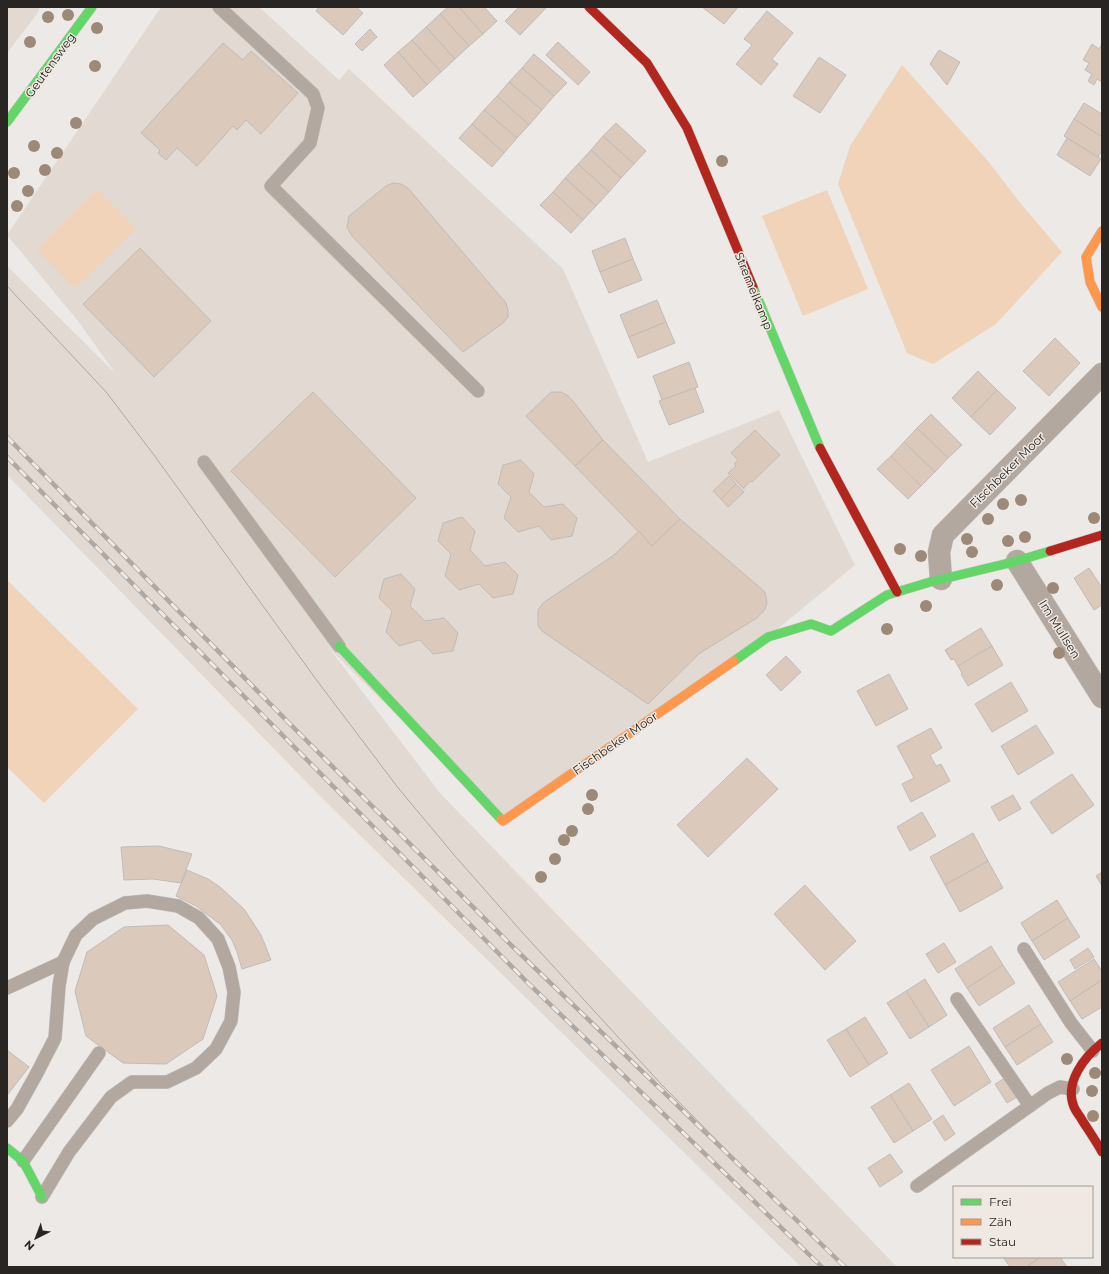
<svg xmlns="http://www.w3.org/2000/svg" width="1109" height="1274" viewBox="0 0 1109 1274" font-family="Montserrat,sans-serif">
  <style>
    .built { fill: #e1d9d2 }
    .green { fill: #f0d3b9 }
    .building { fill: #dbcabb; stroke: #bfbcb9 }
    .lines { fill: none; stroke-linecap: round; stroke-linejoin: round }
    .lane-casing { stroke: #c9c6c4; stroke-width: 14 }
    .street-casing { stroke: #c9c6c4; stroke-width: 23 }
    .fast-casing { stroke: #c9c6c4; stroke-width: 10 }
    .slow-casing { stroke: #c9c6c4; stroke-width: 10 }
    .jam-casing { stroke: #c9c6c4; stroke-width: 10 }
    .lane { stroke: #b2a89f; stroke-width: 13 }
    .street { stroke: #b2a89f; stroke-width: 22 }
    .fast { stroke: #63d668; stroke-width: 9 }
    .slow { stroke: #ff974d; stroke-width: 9 }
    .jam { stroke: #b3261e; stroke-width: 9 }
    .tram { stroke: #afa8a3; stroke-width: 1 }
    .rail-casing { stroke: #afa8a3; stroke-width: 4.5 }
    .rail { stroke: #f0e9e3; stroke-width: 3; stroke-dasharray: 9; stroke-linecap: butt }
    .tree { fill: #9c8977 }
    .labels { text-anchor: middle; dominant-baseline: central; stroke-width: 3; stroke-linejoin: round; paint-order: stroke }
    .street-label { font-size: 12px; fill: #282523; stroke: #f0e9e3 }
  </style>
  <rect width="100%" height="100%" fill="#ede9e6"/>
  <g class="built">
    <path d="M7,7H40L37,14L7,53Z"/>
    <path d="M161,7H259L339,80L349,69L563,269L648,462L779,410L855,565L768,637L503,821L329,648L440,793L897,1267H801L324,800L7,475V266L116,374L78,321L7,235Z"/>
  </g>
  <g class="green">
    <path d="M902,65L988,161L1021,204L1062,252L996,324L933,364L907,353L838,184L850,146Z"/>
    <path d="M97,189L136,228L75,288L37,249Z"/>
    <path d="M827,190L868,289L803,316L762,216Z"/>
    <path d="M7,580L138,709L44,803L7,767Z"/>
  </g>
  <g class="building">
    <path d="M319,7H356L363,13L343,35L316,11Z"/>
    <path d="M448,7H459L483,34L469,46L440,14Z"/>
    <path d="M459,7H484L497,21L483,34Z"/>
    <path d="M519,7H544L546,8L520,35L505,21Z"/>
    <path d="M702,7H738L724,24Z"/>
    <path d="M767,11L793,33L772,59L778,64L761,85L736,64L752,45L744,39Z"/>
    <path d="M440,14L469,46L455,59L426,27Z"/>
    <path d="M426,27L455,59L441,72L412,40Z"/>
    <path d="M370,29L377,37L362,51L355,44Z"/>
    <path d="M412,40L441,72L427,85L398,52Z"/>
    <path d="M558,42L590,72L578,85L546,55Z"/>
    <path d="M223,43L243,60L251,51L298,93L261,134L246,120L237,130L233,126L197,166L177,148L166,160L158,153L160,150L141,133Z"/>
    <path d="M1092,44L1099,49L1102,44V82L1097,79L1094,85L1088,81L1092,74L1085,70L1089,63L1083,60Z"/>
    <path d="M939,50L960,62L947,85L930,64Z"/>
    <path d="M398,52L427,85L413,97L384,65Z"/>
    <path d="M534,54L567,83L554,96L522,68Z"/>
    <path d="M819,57L846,75L820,113L793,96Z"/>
    <path d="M522,68L554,96L542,110L509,82Z"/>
    <path d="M509,82L542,110L529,125L497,96Z"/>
    <path d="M497,96L529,125L517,138L484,110Z"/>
    <path d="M1084,103L1102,114V137L1074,119Z"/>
    <path d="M484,110L517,138L504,153L472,124Z"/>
    <path d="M1074,119L1102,137V150L1098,157L1064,136Z"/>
    <path d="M616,123L646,151L634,164L603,136Z"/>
    <path d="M472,124L504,153L492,167L459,138Z"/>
    <path d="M603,136L634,164L621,178L591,150Z"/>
    <path d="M1067,138L1101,159L1090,176L1057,155Z"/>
    <path d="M591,150L621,178L609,192L578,164Z"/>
    <path d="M578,164L609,192L596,206L565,178Z"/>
    <path d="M565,178L596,206L583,220L553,192Z"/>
    <path d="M393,183L401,184L408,188L506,303L508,310V317L503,323L463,352L353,237L347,228L349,216L386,186Z"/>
    <path d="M553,192L583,220L571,233L540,205Z"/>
    <path d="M625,238L633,259L600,272L592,251Z"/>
    <path d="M140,248L211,321L154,377L83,304Z"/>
    <path d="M633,259L642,280L609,293L600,272Z"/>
    <path d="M657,300L666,322L629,337L620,315Z"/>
    <path d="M666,322L675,343L638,358L629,337Z"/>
    <path d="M1055,338L1080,363L1049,396L1023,371Z"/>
    <path d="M689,362L698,387L662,400L653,376Z"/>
    <path d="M978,371L997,390L971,417L952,398Z"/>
    <path d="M695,388L704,412L669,425L659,401Z"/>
    <path d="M997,390L1016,408L990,435L971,417Z"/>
    <path d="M313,392L416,498L335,577L231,471Z"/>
    <path d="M551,392H561L567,395L573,401L603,440L575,466L526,416Z"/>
    <path d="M931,414L962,445L948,458L917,428Z"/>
    <path d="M917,428L948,458L935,472L904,442Z"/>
    <path d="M755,430L780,455L752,482L751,481L744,487V489L728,473L736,466L734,464L738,460L731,453Z"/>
    <path d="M603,440L680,519L652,546L575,466Z"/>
    <path d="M904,442L935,472L921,486L891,456Z"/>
    <path d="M891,456L921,486L908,499L877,469Z"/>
    <path d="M521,460L534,474L529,492L544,507L563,504L577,518L572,536L551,540L539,526L518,532L504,518L511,497L498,484L503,465Z"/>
    <path d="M729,476L736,484L721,499L713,491Z"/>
    <path d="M736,484L744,492L728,507L721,499Z"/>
    <path d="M462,517L475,531L470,550L485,566L505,562L518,575L513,594L493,598L479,584L459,590L445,576L451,554L438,541L443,523Z"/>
    <path d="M680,519L764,591L766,596L767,604L764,611L757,618L700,653L648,704L542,631L538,626V610L543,603L614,555L639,531L652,546Z"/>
    <path d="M1089,568L1102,588V605L1094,610L1074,578Z"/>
    <path d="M401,574L415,589L410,606L425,621L444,618L458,633L453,651L433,654L420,640L399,646L386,632L392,611L379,598L384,579Z"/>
    <path d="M981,628L992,646L958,666L954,659L951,660L945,650Z"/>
    <path d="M992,646L1003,665L968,686L961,674L962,673L958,666Z"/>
    <path d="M786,656L801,672L781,691L766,675Z"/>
    <path d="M889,674L908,709L876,726L857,691Z"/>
    <path d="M1011,682L1028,711L992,732L975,704Z"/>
    <path d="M1036,725L1054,753L1018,775L1001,746Z"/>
    <path d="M931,728L942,748L930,755L936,766L941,764L950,781L911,802L902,784L914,778L897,746Z"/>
    <path d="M747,758L778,789L708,857L677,825Z"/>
    <path d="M1072,774L1094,805L1052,834L1030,802Z"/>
    <path d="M1013,795L1021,809L999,821L991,807Z"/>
    <path d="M922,812L936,836L910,851L897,827Z"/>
    <path d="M973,833L988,861L945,885L930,857Z"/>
    <path d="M159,846L192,854L181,883L153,879L124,880L121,847Z"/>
    <path d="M988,861L1003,888L960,912L945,885Z"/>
    <path d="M187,870L208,879L220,887L244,909L261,935L271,960L242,969L237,952L232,940L220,924L196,906L176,896Z"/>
    <path d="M1102,872V886L1096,876Z"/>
    <path d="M805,885L856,941L825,970L774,914Z"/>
    <path d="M1057,900L1068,918L1032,941L1021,923Z"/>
    <path d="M1068,918L1080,937L1044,960L1032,941Z"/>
    <path d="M168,925L204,955L217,996L203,1039L166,1064L123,1063L86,1036L75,991L87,952L124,927Z"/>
    <path d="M944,943L956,962L938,973L926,954Z"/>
    <path d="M991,946L1003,965L967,988L955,969Z"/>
    <path d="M1088,948L1094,957L1075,969L1070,960Z"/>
    <path d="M1094,959L1102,971V980L1070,1001L1058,982Z"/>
    <path d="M1003,965L1015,983L979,1006L967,988Z"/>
    <path d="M925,979L947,1015L929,1027L906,991Z"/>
    <path d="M1102,980V1007L1082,1019L1070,1001Z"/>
    <path d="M906,991L929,1027L910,1039L887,1003Z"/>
    <path d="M1029,1005L1041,1024L1005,1047L993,1028Z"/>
    <path d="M865,1017L888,1053L869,1065L846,1029Z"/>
    <path d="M1041,1024L1053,1042L1017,1065L1005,1047Z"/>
    <path d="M846,1029L869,1065L850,1077L827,1040Z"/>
    <path d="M969,1046L991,1082L954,1106L931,1070Z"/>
    <path d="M7,1050L29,1067L8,1094L7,1093Z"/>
    <path d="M1005,1078L1017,1097L1007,1103L995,1084Z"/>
    <path d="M909,1083L932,1119L913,1131L890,1095Z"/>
    <path d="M890,1095L913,1131L894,1143L871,1107Z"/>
    <path d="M943,1115L955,1134L945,1141L933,1122Z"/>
    <path d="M890,1154L903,1172L880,1187L868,1168Z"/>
    <path d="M1003,1257H1041L1026,1267H1010Z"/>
    <path d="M1041,1257H1060L1067,1267H1026Z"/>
  </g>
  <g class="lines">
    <defs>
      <g id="lane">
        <path d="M219,7L313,94L318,108L310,143L271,186L478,391"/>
        <path d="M204,462L339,646"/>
        <path d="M1024,949L1071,1023L1093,1051"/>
        <path d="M7,988L63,962"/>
        <path d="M957,999L1030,1106"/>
        <path d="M7,1121L17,1109L37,1073L55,1038L59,986L63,962L76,935L93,919L125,903L147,901L178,906L199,918L218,939L229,967L234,992L231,1021L216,1049L196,1068L167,1082H132L111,1097L69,1152L42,1197"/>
        <path d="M23,1161L99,1053"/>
        <path d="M917,1186L1048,1093L1060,1087L1073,1089"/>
      </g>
      <g id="street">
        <path d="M1017,561L1102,697"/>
        <path d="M941,579L939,552L943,535L1102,374"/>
      </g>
      <g id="fast">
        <path d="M7,122L92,7"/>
        <path d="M753,287L820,448"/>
        <path d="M339,646L501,819"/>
        <path d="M734,661L768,637L811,624L831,631L887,595L930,582L1017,561L1050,551"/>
        <path d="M7,1148L23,1161L42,1197"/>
      </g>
      <g id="slow">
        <path d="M1102,231L1086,257L1090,282L1102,307"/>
        <path d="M501,819L503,821L734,661"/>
      </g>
      <g id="jam">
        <path d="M589,7L647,63L687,128L753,287"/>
        <path d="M820,448L897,592"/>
        <path d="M1050,551L1102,535"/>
        <path d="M1102,1043C1084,1057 1064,1083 1074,1107C1076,1112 1080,1116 1082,1120C1089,1131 1096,1141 1102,1152"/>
      </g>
    </defs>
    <use href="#lane" class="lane-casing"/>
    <use href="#street" class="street-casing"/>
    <use href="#fast" class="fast-casing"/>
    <use href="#slow" class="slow-casing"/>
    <use href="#jam" class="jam-casing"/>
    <use href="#lane" class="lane"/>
    <use href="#street" class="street"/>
    <use href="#fast" class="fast"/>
    <use href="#slow" class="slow"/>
    <use href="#jam" class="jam"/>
    <path class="tram" d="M7,286L107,393L154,455L315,678L399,789L455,856L521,931L661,1084L785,1209"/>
    <defs>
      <g id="rail">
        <path d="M7,437L290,724L509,943L845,1267"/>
        <path d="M7,457L528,983L822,1267"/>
      </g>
    </defs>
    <use href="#rail" class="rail-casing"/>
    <use href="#rail" class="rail"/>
  </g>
  <g class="tree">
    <circle cx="68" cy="15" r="6"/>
    <circle cx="48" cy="17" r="6"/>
    <circle cx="97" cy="28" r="6"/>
    <circle cx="30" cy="42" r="6"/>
    <circle cx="95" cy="66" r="6"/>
    <circle cx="76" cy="123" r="6"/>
    <circle cx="34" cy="146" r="6"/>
    <circle cx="57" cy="153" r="6"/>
    <circle cx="722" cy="161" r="6"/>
    <circle cx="45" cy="170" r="6"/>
    <circle cx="14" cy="173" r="6"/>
    <circle cx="28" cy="191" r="6"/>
    <circle cx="17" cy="206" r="6"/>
    <circle cx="1021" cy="500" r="6"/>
    <circle cx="1003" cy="504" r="6"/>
    <circle cx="1094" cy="518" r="6"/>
    <circle cx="988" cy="519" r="6"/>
    <circle cx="1025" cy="537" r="6"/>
    <circle cx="967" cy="539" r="6"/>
    <circle cx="1008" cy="541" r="6"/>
    <circle cx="900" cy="549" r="6"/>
    <circle cx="972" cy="552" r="6"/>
    <circle cx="921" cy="556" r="6"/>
    <circle cx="997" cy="585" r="6"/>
    <circle cx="1053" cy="588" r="6"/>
    <circle cx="926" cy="606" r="6"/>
    <circle cx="887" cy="629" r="6"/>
    <circle cx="1059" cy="653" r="6"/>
    <circle cx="592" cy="795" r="6"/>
    <circle cx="588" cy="809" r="6"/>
    <circle cx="572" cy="831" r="6"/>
    <circle cx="564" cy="840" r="6"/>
    <circle cx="555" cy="859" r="6"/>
    <circle cx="541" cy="877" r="6"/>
    <circle cx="1067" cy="1059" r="6"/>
    <circle cx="1095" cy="1073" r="6"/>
    <circle cx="1092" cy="1091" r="6"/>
    <circle cx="1093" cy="1116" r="6"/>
  </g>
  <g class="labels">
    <g class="street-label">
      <text transform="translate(50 65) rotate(-54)">Geutensweg</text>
      <text transform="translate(754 291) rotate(68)">Stremelkamp</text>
      <text transform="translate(1007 470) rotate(-45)">Fischbeker Moor</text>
      <text transform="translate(1060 629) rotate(58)">Im Mullsen</text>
      <text transform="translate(615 743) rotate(-35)">Fischbeker Moor</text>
    </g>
  </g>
  <rect width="1109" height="1274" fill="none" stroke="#282523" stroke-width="16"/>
  <rect x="953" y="1186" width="140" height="72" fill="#f0e9e3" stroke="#a09b96"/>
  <rect x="961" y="1199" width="20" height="6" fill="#63d668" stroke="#a09b96"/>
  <text x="989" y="1206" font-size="12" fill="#282523">Frei</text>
  <rect x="961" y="1219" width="20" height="6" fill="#ff974d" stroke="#a09b96"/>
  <text x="989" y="1226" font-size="12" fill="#282523">Zäh</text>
  <rect x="961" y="1239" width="20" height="6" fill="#b3261e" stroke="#a09b96"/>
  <text x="989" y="1246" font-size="12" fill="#282523">Stau</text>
  <g transform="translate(36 1238) rotate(222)" stroke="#f0e9e3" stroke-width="3" paint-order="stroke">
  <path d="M0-3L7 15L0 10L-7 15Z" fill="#282523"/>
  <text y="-6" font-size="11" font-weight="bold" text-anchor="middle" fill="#282523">N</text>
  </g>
</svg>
